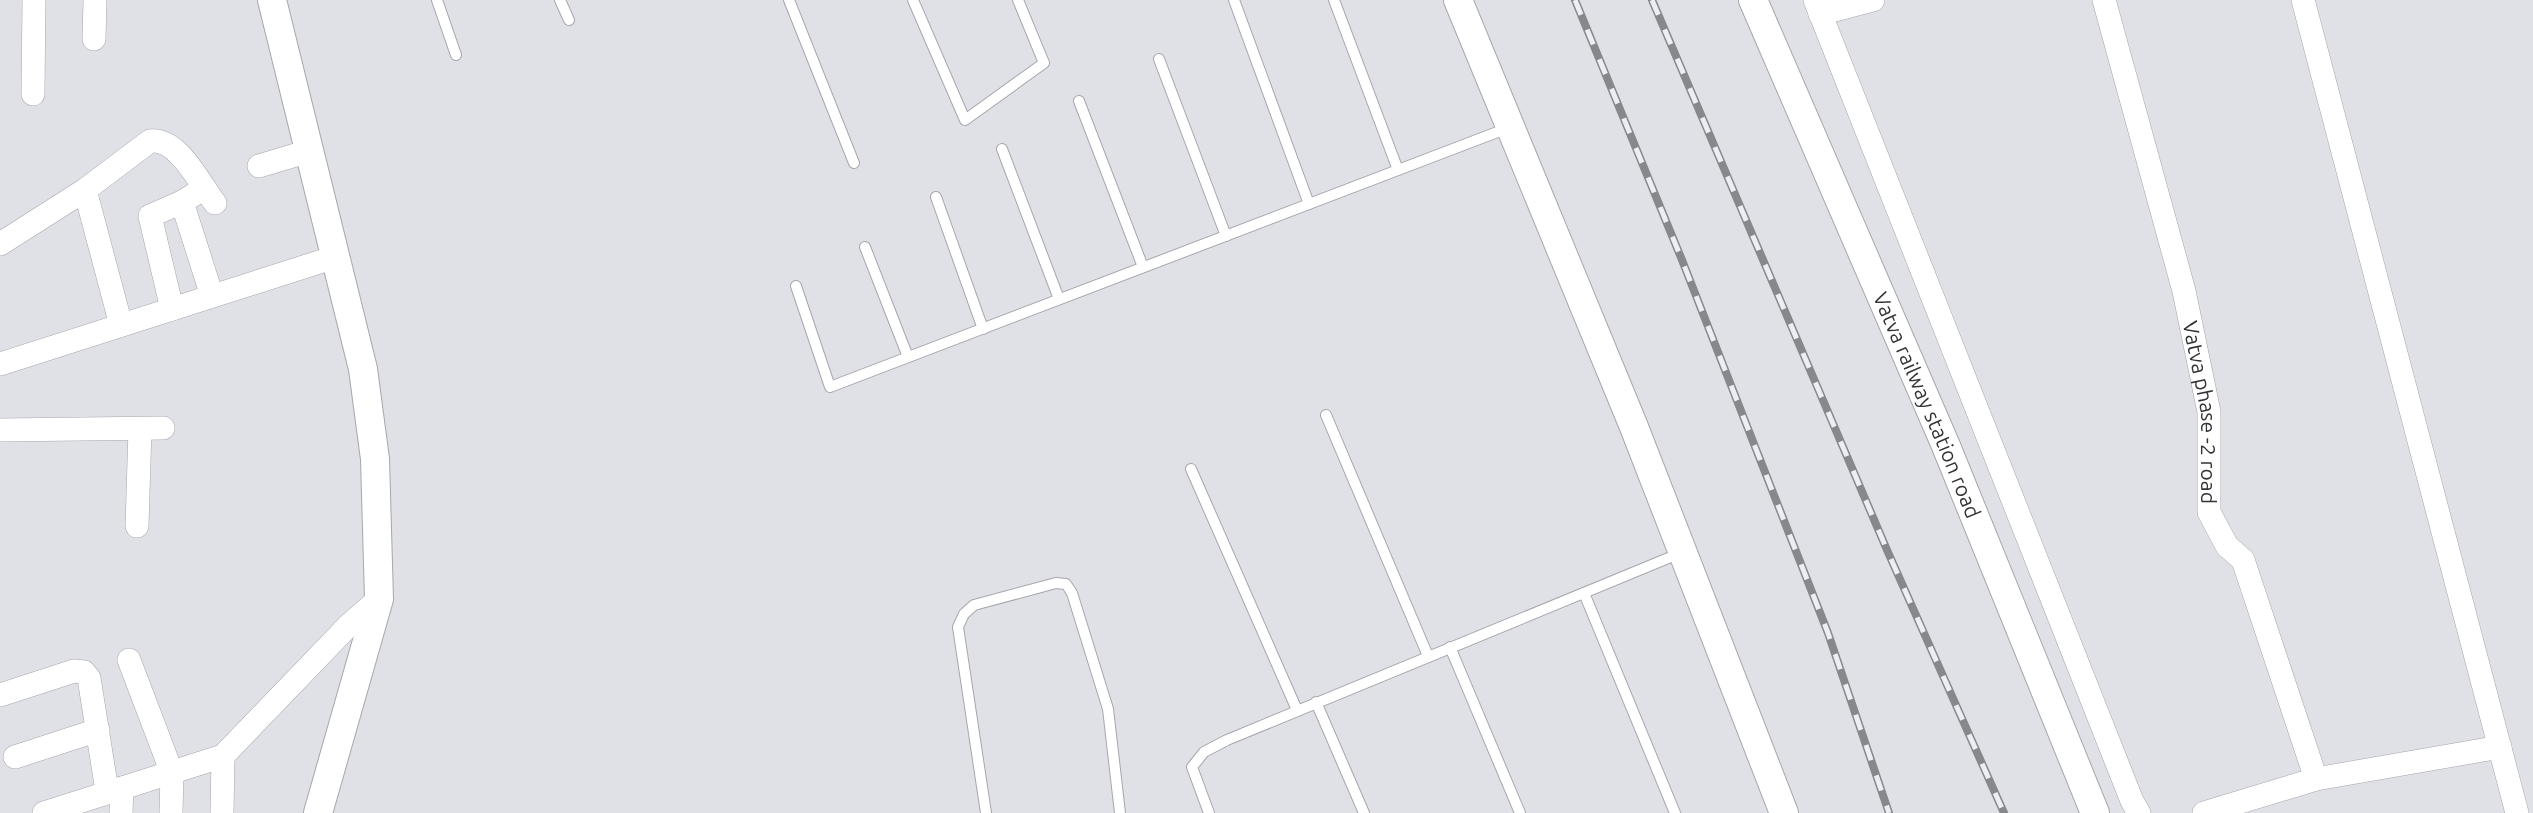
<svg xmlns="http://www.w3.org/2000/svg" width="2533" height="813" viewBox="0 0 2533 813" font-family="Ubuntu,sans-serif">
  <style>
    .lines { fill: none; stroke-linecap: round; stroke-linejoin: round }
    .service-casing { stroke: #a6a7ad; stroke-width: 12 }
    .minor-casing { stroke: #a6a7ad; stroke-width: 24 }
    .tertiary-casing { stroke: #a6a7ad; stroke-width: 30 }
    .service { stroke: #fff; stroke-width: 10 }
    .minor { stroke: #fff; stroke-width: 23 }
    .tertiary { stroke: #fff; stroke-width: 28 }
    .rail-casing { stroke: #86888c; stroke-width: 8 }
    .rail { stroke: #edeef4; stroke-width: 5; stroke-dasharray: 16; stroke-linecap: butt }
    .labels { text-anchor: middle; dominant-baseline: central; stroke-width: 7; stroke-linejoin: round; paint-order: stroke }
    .street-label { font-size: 21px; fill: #323335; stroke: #edeef4 }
  </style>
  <rect width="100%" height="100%" fill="#dfe1e7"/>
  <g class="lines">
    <defs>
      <g id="service">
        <path d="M437,0L456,55"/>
        <path d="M560,0L569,20"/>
        <path d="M789,0L854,163"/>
        <path d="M913,0L965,120L1044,63L1018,0"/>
        <path d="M1234,0L1309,204"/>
        <path d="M1334,0L1398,170"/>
        <path d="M1159,59L1226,236"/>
        <path d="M1079,101L1143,267"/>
        <path d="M1002,149L1059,299"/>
        <path d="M936,197L983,329"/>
        <path d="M865,247L908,357"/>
        <path d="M796,286L830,387L1508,128"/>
        <path d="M1326,415L1428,656"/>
        <path d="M1191,469L1297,710"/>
        <path d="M1584,593L1675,813"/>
        <path d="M1450,647L1520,813"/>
        <path d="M1316,702L1364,813"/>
        <path d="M986,813L958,627L964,614L974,605L1056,583L1066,584L1072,593L1108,709L1120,813"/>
        <path d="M1209,813L1192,767L1204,752L1227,740L1683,552"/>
      </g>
      <g id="minor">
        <path d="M1815,0L2132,801L2139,813"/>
        <path id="s1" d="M2104,0L2184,291L2209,412V512L2227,546L2243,560L2316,779"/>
        <path d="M2303,0L2517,813"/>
        <path d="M1820,14L1873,0"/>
        <path d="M94,39L95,0"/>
        <path d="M33,94L34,0"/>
        <path d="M259,166L309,151"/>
        <path d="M85,190L121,325"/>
        <path d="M195,194L182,202L212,296"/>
        <path d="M0,244L85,190L150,141C179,138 199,183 215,203"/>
        <path d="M172,309L150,216L182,202"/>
        <path d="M0,364L335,257"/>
        <path d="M0,430L163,428"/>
        <path d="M137,526L140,429"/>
        <path d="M129,660L172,773L171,813"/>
        <path d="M0,695L74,671L84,672L89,678L107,791"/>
        <path d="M15,757L98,730"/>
        <path d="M44,813L223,756L348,626L379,599"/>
        <path d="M121,813L122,788"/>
        <path d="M222,813L223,756"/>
        <path d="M2204,813L2316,779L2500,747"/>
      </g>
      <g id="tertiary">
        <path d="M272,0L363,369L375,459L379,599L318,813"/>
        <path d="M1458,0L1634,427L1784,813"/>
        <path id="s2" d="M1753,0L1946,446L2095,813"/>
      </g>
    </defs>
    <use href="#service" class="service-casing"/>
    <use href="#minor" class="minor-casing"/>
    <use href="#tertiary" class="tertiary-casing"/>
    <use href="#service" class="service"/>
    <use href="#minor" class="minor"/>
    <use href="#tertiary" class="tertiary"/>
    <defs>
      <g id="rail">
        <path d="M1575,0L1682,260L1828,633L1889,813"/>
        <path d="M1652,0L1887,550L2004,813"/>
      </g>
    </defs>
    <use href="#rail" class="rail-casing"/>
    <use href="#rail" class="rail"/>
  </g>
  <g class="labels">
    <g class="street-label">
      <text stroke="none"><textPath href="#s2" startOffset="441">Vatva railway station road</textPath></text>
      <text stroke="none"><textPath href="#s1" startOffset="425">Vatva phase -2 road</textPath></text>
    </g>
  </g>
</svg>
